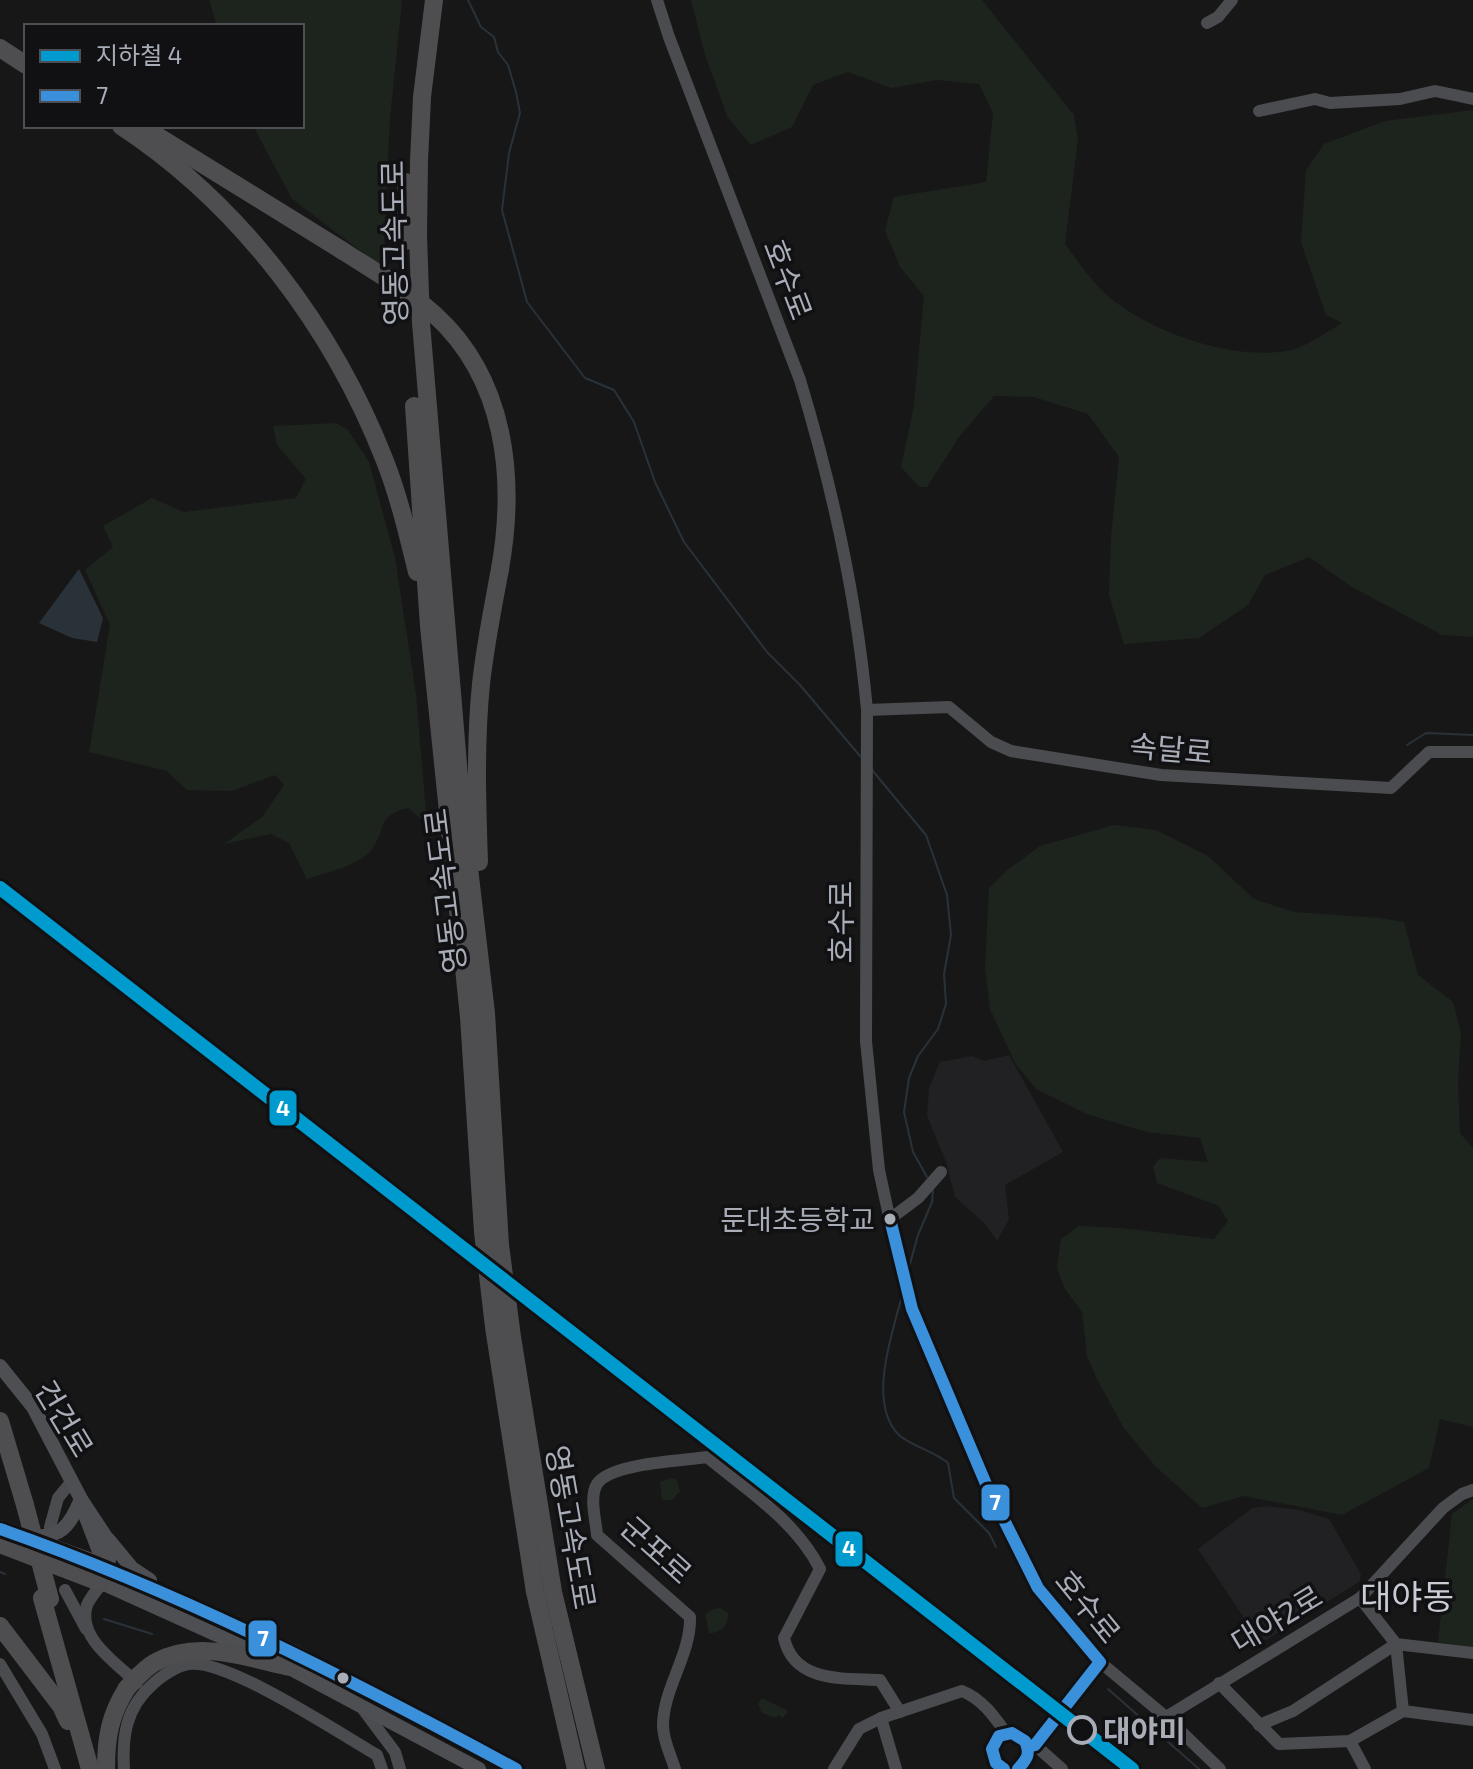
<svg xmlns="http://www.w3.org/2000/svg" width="1473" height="1769" viewBox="0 0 1473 1769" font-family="'Exo 2','Noto Sans KR',sans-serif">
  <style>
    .built { fill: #212123 }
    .green { fill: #1d241e }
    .water { fill: #2a3239 }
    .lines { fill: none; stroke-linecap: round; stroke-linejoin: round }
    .stream { stroke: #2a3239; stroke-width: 2 }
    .minor-tunnel { stroke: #343537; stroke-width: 12; stroke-dasharray: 12 6; stroke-linecap: butt }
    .minor { stroke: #4b4c50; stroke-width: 12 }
    .major { stroke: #4d4f52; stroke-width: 14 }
    .highway { stroke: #4e4e51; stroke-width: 18 }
    .highway-bridge { stroke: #4e4e51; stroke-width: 18 }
    .bus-1-casing { stroke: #111113; stroke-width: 18 }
    .bus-1 { stroke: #3a90db; stroke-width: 12 }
    .metro-1-casing { stroke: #111113; stroke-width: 20 }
    .metro-1 { stroke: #009bce; stroke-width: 14 }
    .bus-dot { fill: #a8adb8; stroke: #111113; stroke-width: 3 }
    .stop-dot { fill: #111113; stroke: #a8adb8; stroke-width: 4 }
    .labels { text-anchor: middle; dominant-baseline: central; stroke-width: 7; stroke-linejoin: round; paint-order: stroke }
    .bus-label { font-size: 28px; fill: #a8adb8; stroke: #111113; text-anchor: end }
    .street-label { font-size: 30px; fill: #a8adb8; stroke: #111113 }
    .stop-label { font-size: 30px; font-weight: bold; fill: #a8adb8; stroke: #111113; text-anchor: start }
    .quarter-label { font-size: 34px; fill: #c9ccd4; stroke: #111113 }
    .line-badge { stroke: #111113; stroke-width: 3 }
    .badge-label { font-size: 22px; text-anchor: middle; font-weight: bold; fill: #fff }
  </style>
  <rect width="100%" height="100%" fill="#171717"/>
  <g class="built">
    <path d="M1009,1055L1063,1152L1005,1185L1009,1219L997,1241L985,1224L955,1197L946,1162L927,1116L929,1088L940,1062L972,1056L984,1061Z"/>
    <path d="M1266,1506L1300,1510L1329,1519L1361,1574L1359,1582L1266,1640L1258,1639L1198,1549L1252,1508Z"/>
  </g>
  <g class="green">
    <path d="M209,0H402L390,118L383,268L292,199L253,126H302V26H217Z"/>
    <path d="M691,0H982L1074,115L1078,140L1065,244C1081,265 1096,289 1118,304C1161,335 1234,360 1287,351C1305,348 1326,332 1342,323L1326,315L1301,242L1306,170L1324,144L1385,121L1473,110V637L1442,635L1352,587L1309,557L1265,575L1248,605L1199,638L1124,644L1109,595L1111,537L1119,457L1088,414L1034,397L994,396L959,437L927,487H919L901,467L914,405L924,296L900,267L885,230L894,197L986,182L993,113L979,84L937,80L891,88L848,72L813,85L792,127L751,145L728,118L705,55Z"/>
    <path d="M336,423L348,430L369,462L395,558L416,694L427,824L408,808C377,815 387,828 372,849C361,865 325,873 307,879L289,843L271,834L224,844L262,817L284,785L275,775L232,791L187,790L167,771L89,752L110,625L85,570L113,547L103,526L152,498L184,512L296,498L306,479L277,445L273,426Z"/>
    <path d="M1114,825L1156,830L1208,856L1254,899L1294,912L1379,918L1404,922L1418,975L1453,1002L1461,1033L1458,1083L1460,1133L1473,1148V1427L1440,1419L1429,1468L1342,1515L1244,1496L1202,1508L1155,1466L1124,1428L1098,1381L1087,1356L1082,1312L1065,1289L1057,1268L1061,1239L1079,1226L1121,1228L1214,1239L1228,1221L1219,1206L1157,1183L1153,1167L1160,1158L1208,1162L1200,1138L1147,1132L1087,1114L1036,1089L1015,1063L990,1009L985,968L989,888L1006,871L1040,846Z"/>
    <path d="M672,1478L677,1480L680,1491L672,1500H662L660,1482Z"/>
    <path d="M1473,1499V1648L1438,1642L1452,1514Z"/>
    <path d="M720,1608L728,1613C729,1625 721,1633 709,1633L705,1614L713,1609Z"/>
    <path d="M762,1698L788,1711L783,1718L778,1715L776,1718L762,1713L758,1704Z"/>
  </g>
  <path class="water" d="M79,569L103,618L97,642L72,638L39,623Z"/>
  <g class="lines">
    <g class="stream">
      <path d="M468,0L481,27L494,37L498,52L508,65L516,92L520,113L509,153L502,210L527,302L585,378L614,390L634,422L655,482L684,542L767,652L800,685L860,756"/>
      <path d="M1407,745L1426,733L1473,735"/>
      <path d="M872,770L926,835L947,895L951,935L944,974L946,1004L938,1029L918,1056L909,1078L904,1112L913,1152L927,1177"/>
      <path d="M908,1271L918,1235L932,1202L933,1189"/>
      <path d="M902,1296C892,1334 867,1404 899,1435C911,1446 934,1451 948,1463L954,1498L989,1533L996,1547"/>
      <path d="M0,1572L5,1574"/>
      <path d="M104,1619L152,1634"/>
      <path d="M1108,1689L1199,1769"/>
    </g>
    <path class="minor-tunnel" d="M1046,1731L1075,1694"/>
    <g class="minor">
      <path d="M657,0L669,37L800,380C832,486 857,600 867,710L866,1041L879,1170L899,1262L912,1309L986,1484L1038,1588L1094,1657L1166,1717L1220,1769"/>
      <path d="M1207,23L1218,17L1232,0"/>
      <path d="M1259,111L1315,99L1330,103L1400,99L1435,91L1473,99"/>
      <path d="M867,710L949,707L991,742L1011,751L1161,775L1391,788L1429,752H1473"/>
      <path d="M890,1219L918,1198L941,1172"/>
      <path d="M50,1527L58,1498L72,1481"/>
      <path d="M102,1583C97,1590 90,1598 87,1605C76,1638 118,1664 137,1683"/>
      <path d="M65,1590L86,1629"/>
      <path d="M1360,1598L1396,1644L1473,1653"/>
      <path d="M0,1664L42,1734L55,1769"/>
      <path d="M1219,1683L1279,1744L1350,1741L1403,1711L1473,1720"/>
      <path d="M1075,1694L1100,1662"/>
      <path d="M362,1708L395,1752L400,1769"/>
      <path d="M1166,1717L1360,1598L1443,1508L1462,1494L1473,1490"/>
      <path d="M881,1718L896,1769"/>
      <path d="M1259,1725L1293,1711L1396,1644L1403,1711"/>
      <path d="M1350,1741L1365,1769"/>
      <path d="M1035,1745L1062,1769"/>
      <path d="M1029,1746L1035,1745L1046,1731"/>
      <path d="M124,1769C122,1736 126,1708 152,1685C160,1677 178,1665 189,1664C228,1659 339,1733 377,1755L382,1769"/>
      <path d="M675,1769C671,1756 663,1740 663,1726C663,1688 691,1655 690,1617L597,1535C596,1521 589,1497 597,1484C610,1463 682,1461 707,1457C748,1491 796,1521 820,1569L784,1638C794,1683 843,1678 880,1680L900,1712"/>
      <path d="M834,1769L859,1729L881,1718L962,1691C982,1699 994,1716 1006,1733"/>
      <path d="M1004,1769L996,1763L992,1749L999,1736C1017,1728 1031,1739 1028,1758L1018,1769"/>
    </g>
    <g class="major">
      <path d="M0,1366L33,1407L81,1499L106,1537L109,1560L102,1583L259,1654"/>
      <path d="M82,1507L105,1567"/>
      <path d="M29,1536C61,1539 70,1526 81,1499"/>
      <path d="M108,1539L132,1568L150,1580"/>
      <path d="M105,1567L295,1652L516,1769"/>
      <path d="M282,1664L479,1769"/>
    </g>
    <g class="highway">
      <path d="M434,0L422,97L419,161L418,235L421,323L461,800L486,1013L500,1245L512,1337L553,1592L596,1769"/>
      <path d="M0,48L26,65"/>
      <path d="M121,126C241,205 333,328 385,461C399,497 408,535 417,572"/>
      <path d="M141,126L343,251"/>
      <path d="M406,241V182"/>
      <path d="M414,406L429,626L469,1017L483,1232L494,1327L535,1592L576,1769"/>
      <path d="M479,862C477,803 475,743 481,684C485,646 493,607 500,569"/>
      <path d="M0,1421L25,1505"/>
      <path d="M0,1529L105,1567"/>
      <path d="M0,1544L102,1583"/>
      <path d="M42,1598L90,1769"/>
      <path d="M0,1626L61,1706L68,1721"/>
      <path d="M137,1677C143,1672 149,1665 156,1662C198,1639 248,1658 290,1667"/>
      <path d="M106,1769C106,1737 110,1715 127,1688"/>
    </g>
    <g class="highway-bridge">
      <path d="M343,251C374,271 407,290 434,314C506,379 516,478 500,569"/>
      <path d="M25,1505L50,1599"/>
      <path d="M127,1688L137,1677"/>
    </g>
    <defs>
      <g id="bus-1">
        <path d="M890,1219L912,1309L986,1484L1038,1588L1100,1662L1035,1745L1029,1746"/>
        <path d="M0,1529C180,1592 348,1678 516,1769"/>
        <path d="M1004,1769L996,1763L992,1749L999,1736L1012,1733L1025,1741C1031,1754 1027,1759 1018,1769"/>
      </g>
    </defs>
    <use href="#bus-1" class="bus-1-casing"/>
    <use href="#bus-1" class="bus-1"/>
    <defs>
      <path id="metro-1" d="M0,888L1132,1769"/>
    </defs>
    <use href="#metro-1" class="metro-1-casing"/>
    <use href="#metro-1" class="metro-1"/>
  </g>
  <g class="bus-dot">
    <circle cx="890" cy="1219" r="7"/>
    <circle cx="343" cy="1678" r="7"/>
  </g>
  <circle class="stop-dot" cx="1082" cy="1730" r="13"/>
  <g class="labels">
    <g class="bus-label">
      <text x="875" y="1219">둔대초등학교</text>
    </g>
    <g class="street-label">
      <text transform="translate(393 243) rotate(-91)">영동고속도로</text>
      <text transform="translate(789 279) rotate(69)">호수로</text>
      <text transform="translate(1171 748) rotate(5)">속달로</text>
      <text transform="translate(444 891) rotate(-97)">영동고속도로</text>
      <text transform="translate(840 922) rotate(-90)">호수로</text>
      <text transform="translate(65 1418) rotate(59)">건건로</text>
      <text transform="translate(572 1527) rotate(80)">영동고속도로</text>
      <text transform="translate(657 1549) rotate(42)">군포로</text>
      <text transform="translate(1089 1606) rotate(51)">호수로</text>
      <text transform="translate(1276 1618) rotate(-31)">대야2로</text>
    </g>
    <g class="stop-label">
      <text x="1103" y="1730">대야미</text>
    </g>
    <g class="quarter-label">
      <text x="1407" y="1595">대야동</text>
    </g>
  </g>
  <g class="line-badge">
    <rect x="268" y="1089" width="30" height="38" rx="8" fill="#009bce"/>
    <rect x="980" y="1483" width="31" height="39" rx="8" fill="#3a90db"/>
    <rect x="834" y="1530" width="30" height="38" rx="8" fill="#009bce"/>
    <rect x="247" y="1619" width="31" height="39" rx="8" fill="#3a90db"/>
  </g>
  <g class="badge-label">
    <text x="283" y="1116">4</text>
    <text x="995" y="1510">7</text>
    <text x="849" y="1556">4</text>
    <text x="263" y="1646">7</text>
  </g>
  <rect x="24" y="24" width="280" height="104" fill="#111113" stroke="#4d4f55" stroke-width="2"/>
  <rect x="40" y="50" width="40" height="12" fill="#009bce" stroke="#4d4f55" stroke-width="2"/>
  <text x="96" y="64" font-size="24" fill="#a8adb8">지하철 4</text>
  <rect x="40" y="90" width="40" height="12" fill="#3a90db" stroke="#4d4f55" stroke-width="2"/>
  <text x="96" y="104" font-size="24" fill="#a8adb8">7</text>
</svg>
